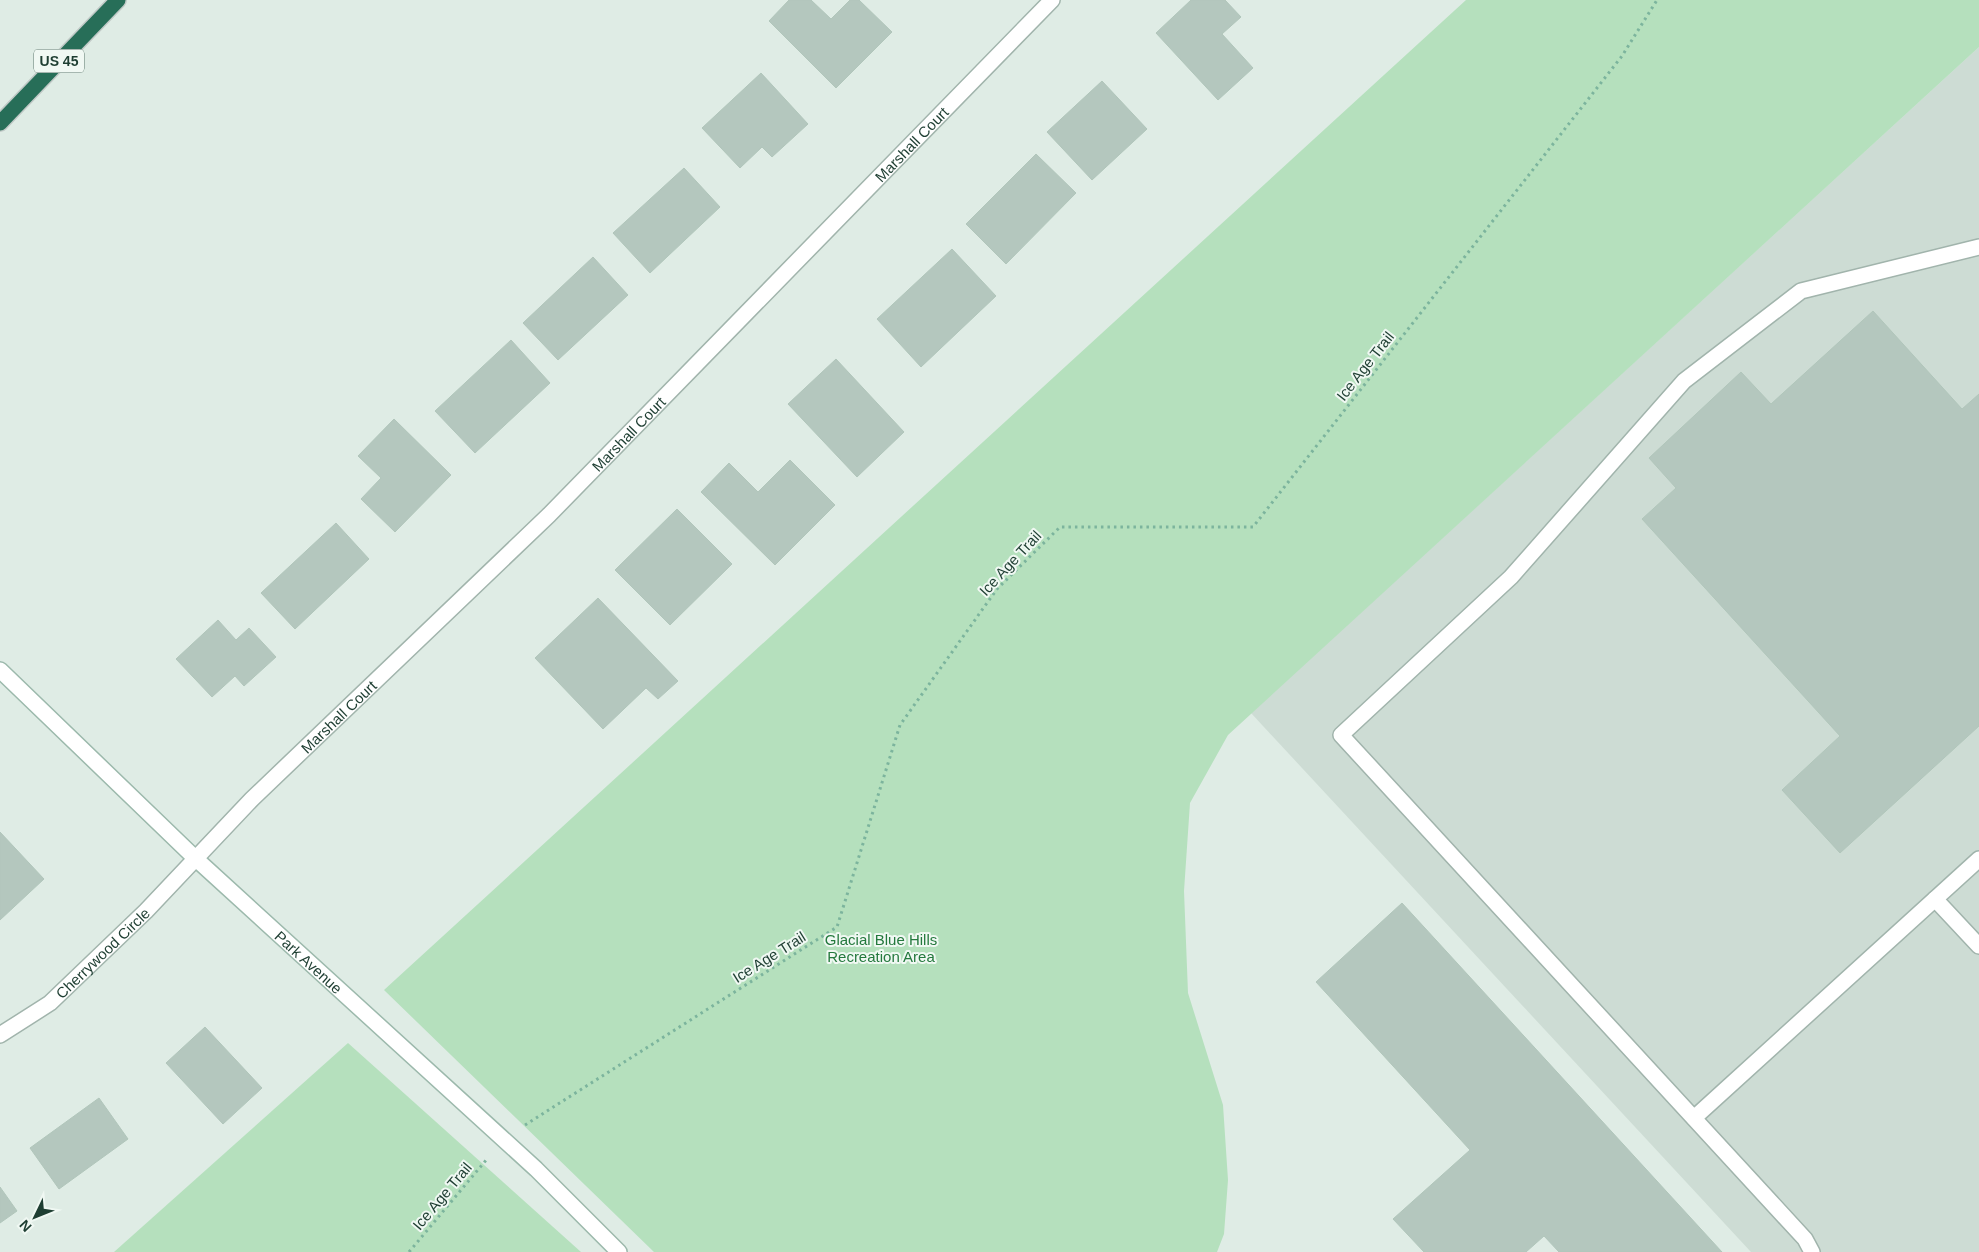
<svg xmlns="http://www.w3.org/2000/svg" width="1979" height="1252" viewBox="0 0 1979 1252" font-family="Arial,sans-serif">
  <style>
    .built { fill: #cddcd4 }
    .green { fill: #b5e0bd }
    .building { fill: #b4c7be; stroke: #b1c6bb }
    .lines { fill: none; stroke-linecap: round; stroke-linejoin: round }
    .lane-casing { stroke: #a1b4ac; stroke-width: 18 }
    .street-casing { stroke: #a1b4ac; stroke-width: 18 }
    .secondary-casing { stroke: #9cb9ac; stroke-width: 18 }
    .highway-casing { stroke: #c0c9c6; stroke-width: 18 }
    .path { stroke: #7cb49d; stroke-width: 3; stroke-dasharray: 2.5 4; stroke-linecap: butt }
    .lane { stroke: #fff; stroke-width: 15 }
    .street { stroke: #fff; stroke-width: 15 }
    .secondary { stroke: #fff; stroke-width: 15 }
    .highway { stroke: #276e58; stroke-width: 15 }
    .labels { text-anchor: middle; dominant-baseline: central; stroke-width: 4; stroke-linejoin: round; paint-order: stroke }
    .shield { fill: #f0f8f3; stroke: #5d766c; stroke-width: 1 }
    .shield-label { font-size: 14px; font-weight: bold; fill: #1e3e32 }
    .street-label { font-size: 15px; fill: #1e3e32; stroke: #f0f8f3 }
    .park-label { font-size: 15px; fill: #24793d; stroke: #f0f8f3 }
  </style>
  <rect width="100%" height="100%" fill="#dfece5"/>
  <path class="built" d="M1979,47V1252H1751L1251,713Z"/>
  <g class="green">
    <path d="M1466,0H1979V47L1228,735L1190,803L1184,891L1188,993L1223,1105L1228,1180L1224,1234L1217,1252H654L384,990Z"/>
    <path d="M348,1043L581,1252H114Z"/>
  </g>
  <g class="building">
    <path d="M789,0H811L831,19L850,0H859L892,32L836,88L769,21Z"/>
    <path d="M1191,0H1225L1241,17L1222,34L1253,68L1218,100L1156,33Z"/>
    <path d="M761,73L808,124L772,157L762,147L740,168L702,128Z"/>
    <path d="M1102,81L1147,129L1092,180L1047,132Z"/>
    <path d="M1036,154L1076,193L1006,264L966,224Z"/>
    <path d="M684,168L720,207L650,273L613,233Z"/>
    <path d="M952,249L996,296L921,367L877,319Z"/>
    <path d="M593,257L628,295L558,360L523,323Z"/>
    <path d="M1873,311L1962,409L1979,394V726L1840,853L1782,790L1840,736L1642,519L1676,488L1649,458L1741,372L1771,404Z"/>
    <path d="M511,340L550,383L475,453L435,411Z"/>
    <path d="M836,359L904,432L857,477L788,404Z"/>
    <path d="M394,419L451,475L395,532L361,499L381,478L358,456Z"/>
    <path d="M790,460L835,505L775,565L701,492L729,463L758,492Z"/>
    <path d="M677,509L732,564L670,625L615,570Z"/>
    <path d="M336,523L369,559L295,629L261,593Z"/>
    <path d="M598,598L678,681L658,699L646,688L603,729L535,658Z"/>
    <path d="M218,620L236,640L249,628L276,657L244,686L235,676L212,697L176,659Z"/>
    <path d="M0,832L44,879L0,920Z"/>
    <path d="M1402,903L1722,1252H1559L1544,1236L1526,1252H1424L1393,1219L1470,1150L1316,982Z"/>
    <path d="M205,1027L262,1088L223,1124L166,1063Z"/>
    <path d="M99,1098L128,1139L59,1189L30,1148Z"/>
    <path d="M0,1187L17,1211L0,1223Z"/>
  </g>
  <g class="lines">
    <defs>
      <g id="lane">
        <path d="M1935,899L1979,946"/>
        <path d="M1694,1118L1979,859"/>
        <path d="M1812,1252L1805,1239L1341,735L1511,577L1684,381L1801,291L1979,247"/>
      </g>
      <g id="street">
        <path id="s1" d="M0,1035L50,1003L146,911L252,799L549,515L1052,0"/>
      </g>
      <g id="secondary">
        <path id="s2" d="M0,670L195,858L536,1169L619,1252"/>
      </g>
      <path id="highway" d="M0,123L118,0"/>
    </defs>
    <use href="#lane" class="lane-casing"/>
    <use href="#street" class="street-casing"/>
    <use href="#secondary" class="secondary-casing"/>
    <use href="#highway" class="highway-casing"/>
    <g class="path">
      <path d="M525,1125L837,927L900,725L997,589L1060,527H1253L1622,56L1657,0"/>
      <path d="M409,1252L487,1159"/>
    </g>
    <use href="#lane" class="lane"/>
    <use href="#street" class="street"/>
    <use href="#secondary" class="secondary"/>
    <use href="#highway" class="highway"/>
  </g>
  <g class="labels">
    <rect class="shield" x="34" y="49.5" width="50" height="23" rx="4"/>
    <g class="shield-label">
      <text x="59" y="61">US 45</text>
    </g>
    <g class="street-label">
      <text stroke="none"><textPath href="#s1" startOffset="1276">Marshall Court</textPath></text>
      <text transform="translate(1365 366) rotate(-52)">Ice Age Trail</text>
      <text stroke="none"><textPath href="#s1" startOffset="871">Marshall Court</textPath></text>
      <text transform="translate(1010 563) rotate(-47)">Ice Age Trail</text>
      <text stroke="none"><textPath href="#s1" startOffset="466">Marshall Court</textPath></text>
      <text stroke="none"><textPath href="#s1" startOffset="132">Cherrywood Circle</textPath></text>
      <text transform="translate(769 957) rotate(-32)">Ice Age Trail</text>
      <text stroke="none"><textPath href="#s2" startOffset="425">Park Avenue</textPath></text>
      <text transform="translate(442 1196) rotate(-50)">Ice Age Trail</text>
    </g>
    <g class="park-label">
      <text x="881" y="939">Glacial Blue Hills<tspan x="881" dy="17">Recreation Area</tspan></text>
    </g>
  </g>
  <g transform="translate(35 1217) rotate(227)" stroke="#f0f8f3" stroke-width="4" paint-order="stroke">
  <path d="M0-4L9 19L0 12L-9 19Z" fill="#1e3e32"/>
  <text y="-8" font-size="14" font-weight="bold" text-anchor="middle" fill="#1e3e32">N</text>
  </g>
</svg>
